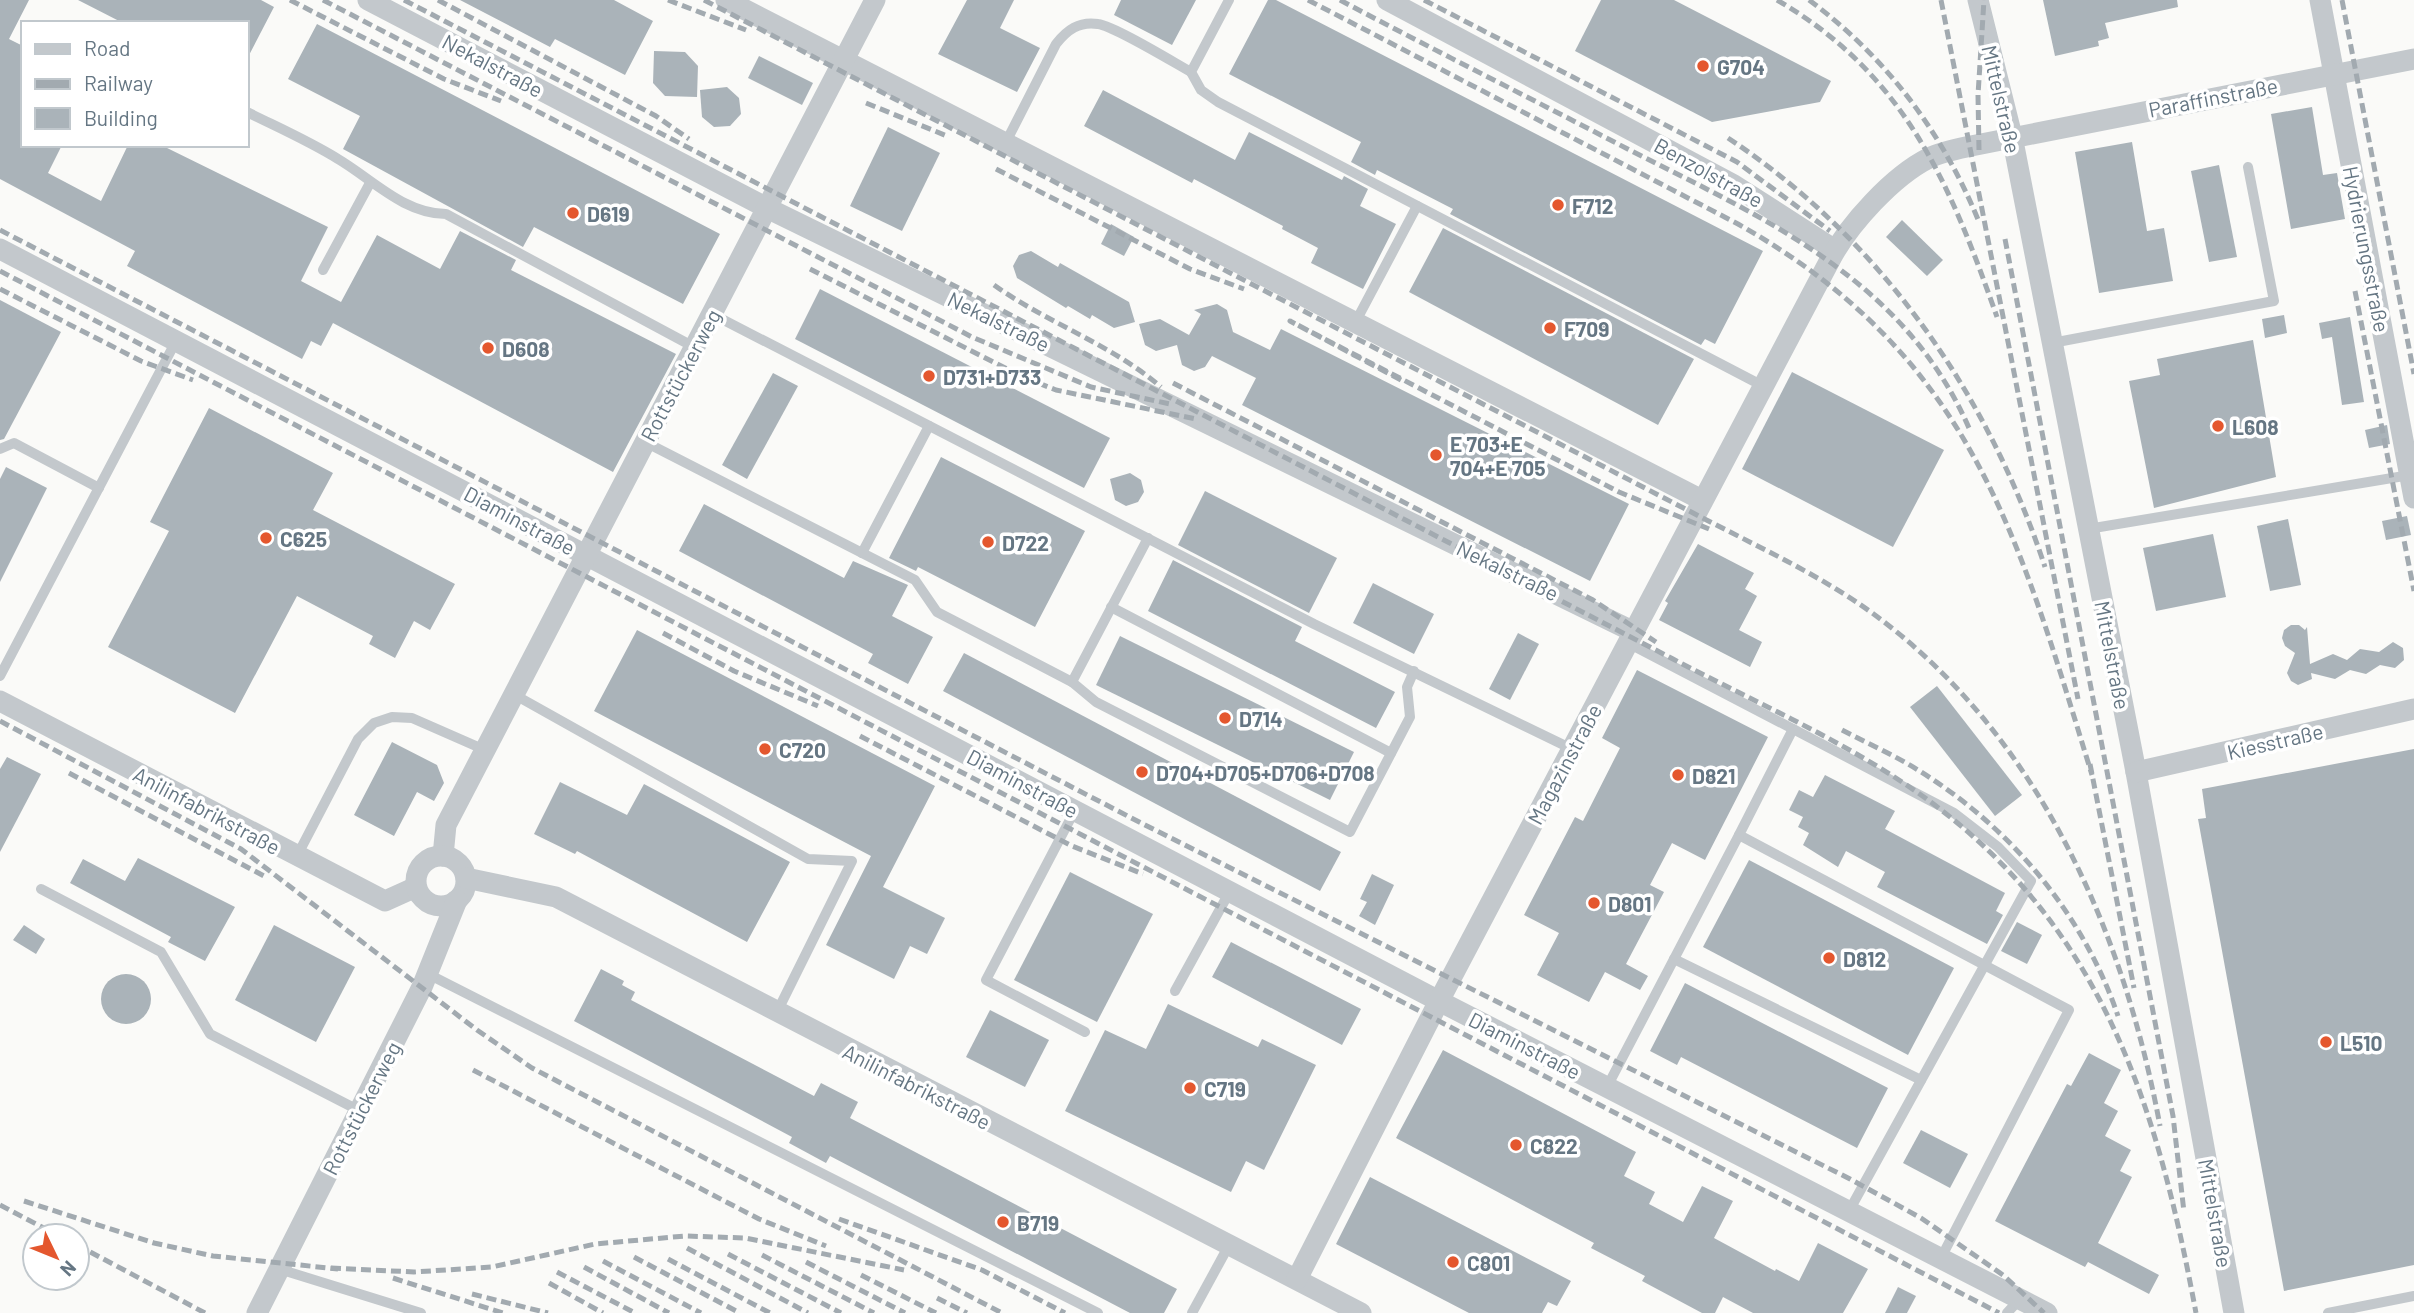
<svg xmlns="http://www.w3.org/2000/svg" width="2414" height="1313" viewBox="0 0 2414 1313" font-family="Barlow,sans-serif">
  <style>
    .building { fill: #aab3b9 }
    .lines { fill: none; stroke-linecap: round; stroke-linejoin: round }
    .service { stroke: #c3c8cc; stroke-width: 10 }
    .minor { stroke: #c3c8cc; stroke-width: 21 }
    .rail { stroke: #a2aab0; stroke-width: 5; stroke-dasharray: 10 5; stroke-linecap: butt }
    .poi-dot { fill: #e4572e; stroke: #fff; stroke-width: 2.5 }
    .labels { text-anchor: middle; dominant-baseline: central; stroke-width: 7; stroke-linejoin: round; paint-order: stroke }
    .street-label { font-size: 21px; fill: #657683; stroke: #fff }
    .poi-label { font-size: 21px; font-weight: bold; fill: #657683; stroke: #fff; text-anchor: start }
  </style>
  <rect width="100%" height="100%" fill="#fafaf8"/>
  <g class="building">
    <path d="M0,0H29L9,39L23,46V145H62L48,173L101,201L128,145H161L328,227L301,281L341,302L377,235L440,269L460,231L516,260L511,270L676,354L613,472L333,323L321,346L311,341L302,359L127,266L135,251L0,179Z"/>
    <path d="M78,0H261L274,7L247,59V23H123Z"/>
    <path d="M460,0H614L653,21L625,75L555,39L550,47Z"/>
    <path d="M967,0H1014L1000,28L1040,48L1017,92L938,54Z"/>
    <path d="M1121,0H1196L1172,45L1114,15Z"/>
    <path d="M1268,0H1276L1763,251L1715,344L1705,339L1701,345L1450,214L1453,209L1377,170L1375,175L1351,162L1361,142L1229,74Z"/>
    <path d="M1601,0H1674L1831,81L1820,102L1712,122L1575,51Z"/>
    <path d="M2043,0H2177L2178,7L2105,23L2109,38L2098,41L2099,46L2055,56Z"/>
    <path d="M317,24L720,234L683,304L534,227L523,247L343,149L360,116L288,79Z"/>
    <path d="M654,51L685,52L698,66L697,97L665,96L653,83Z"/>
    <path d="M759,56L813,83L802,105L748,78Z"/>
    <path d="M727,87L739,98L741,114L730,126L714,127L702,117L700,90Z"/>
    <path d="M1103,90L1235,160L1249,132L1342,180L1344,176L1368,189L1360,206L1396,224L1363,289L1311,263L1318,248L1282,229L1283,226L1194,179L1192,183L1084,126Z"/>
    <path d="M2312,107L2323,175L2337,173L2345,219L2291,229L2271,114Z"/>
    <path d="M888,127L940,153L902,231L850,206Z"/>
    <path d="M2132,142L2147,231L2164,228L2173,281L2099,293L2075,152Z"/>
    <path d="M2219,165L2237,257L2209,262L2191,171Z"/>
    <path d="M1902,220L1943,260L1927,276L1886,237Z"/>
    <path d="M1111,224L1134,237L1124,256L1101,244Z"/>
    <path d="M1443,228L1694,359L1658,425L1409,292Z"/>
    <path d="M1031,251L1058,267L1060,263L1129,302L1135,322L1114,328L1092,315L1090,319L1068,306L1066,308L1017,278L1013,266L1019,255Z"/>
    <path d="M820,289L1110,438L1084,488L795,339Z"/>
    <path d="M0,300L61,332L4,439L0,440Z"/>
    <path d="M1217,304L1227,310L1233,332L1270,350L1281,329L1629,504L1590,581L1242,405L1256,378L1212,356L1205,367L1194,371L1182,365L1177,345L1156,351L1145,345L1139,324L1160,319L1189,335L1201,314L1194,310Z"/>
    <path d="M2284,315L2287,333L2265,338L2262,319Z"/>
    <path d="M2350,317L2364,402L2342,405L2332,337L2322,339L2319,323Z"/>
    <path d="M2253,340L2276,477L2154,508L2129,381L2160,375L2157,359Z"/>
    <path d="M1792,372L1944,450L1893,547L1742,469Z"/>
    <path d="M773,373L798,386L747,479L722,465Z"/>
    <path d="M209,408L333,473L313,510L455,584L430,630L414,621L395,658L369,644L373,636L297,596L235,713L108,647L169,531L150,522Z"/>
    <path d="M2387,425L2390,444L2369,448L2365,430Z"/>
    <path d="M941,457L1085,531L1035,627L918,567L916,571L889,558Z"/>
    <path d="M6,467L47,488L0,582V479Z"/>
    <path d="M1130,473L1141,480L1144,492L1138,502L1126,506L1115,500L1110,479Z"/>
    <path d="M1205,491L1337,558L1309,613L1178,545Z"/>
    <path d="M704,504L844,578L853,561L908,585L892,616L933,637L908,684L868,663L873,654L679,551Z"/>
    <path d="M2407,516L2411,535L2386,540L2382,521Z"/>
    <path d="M2288,519L2301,585L2270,591L2257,526Z"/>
    <path d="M2213,534L2226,597L2156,611L2143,548Z"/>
    <path d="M1698,544L1754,573L1745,589L1757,596L1739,630L1762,642L1750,667L1659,620L1668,603L1665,601Z"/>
    <path d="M1173,560L1302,627L1295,641L1395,692L1376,728L1148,611Z"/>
    <path d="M1373,583L1434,614L1414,654L1353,623Z"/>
    <path d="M2291,625H2299L2305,630L2307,627L2310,664L2333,654L2347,660L2360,649L2379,652L2393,642L2403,648L2404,660L2395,668L2380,665L2366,674L2350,670L2335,679L2311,673L2312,679L2298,685L2291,681L2287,673L2295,653L2285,646L2282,638L2284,630Z"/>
    <path d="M637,630L935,786L883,887L945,918L927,954L910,946L894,979L826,945L871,856L594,711Z"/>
    <path d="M1518,633L1539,644L1510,700L1489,689Z"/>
    <path d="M1120,636L1354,752L1330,800L1096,685Z"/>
    <path d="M964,653L1341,852L1320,891L943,691Z"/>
    <path d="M1637,670L1768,737L1705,860L1672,843L1650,885L1664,892L1626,964L1648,976L1640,990L1605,972L1589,1002L1537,975L1559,933L1524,915L1575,817L1583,821L1620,748L1602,738Z"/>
    <path d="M1937,686L2022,795L1995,816L1910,707Z"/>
    <path d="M392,742L437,765L444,783L434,801L417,792L394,836L354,815Z"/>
    <path d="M2414,749V1265L2284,1291L2198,819L2206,818L2202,789Z"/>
    <path d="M7,757L41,774L0,852V769Z"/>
    <path d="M1825,775L1895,811L1885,829L2005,893L1996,911L2003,915L1987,944L1877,887L1885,872L1846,851L1838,867L1803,845L1809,833L1798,827L1803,817L1789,810L1799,790L1813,797Z"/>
    <path d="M560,782L627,815L644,784L790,862L747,942L577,851L575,854L534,834Z"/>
    <path d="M138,858L235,907L205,961L168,942L171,937L70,883L83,859L125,881Z"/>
    <path d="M1749,860L1954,968L1908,1055L1703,947Z"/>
    <path d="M1070,872L1153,914L1097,1022L1014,980Z"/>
    <path d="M1372,874L1394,885L1375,925L1359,916L1367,902L1360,899Z"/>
    <path d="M2017,922L2042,935L2027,964L2001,951Z"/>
    <path d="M24,925L45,939L36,954L13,940Z"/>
    <path d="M274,925L355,967L316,1042L235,1000Z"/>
    <path d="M1231,942L1361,1009L1342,1045L1212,977Z"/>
    <path d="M601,969L624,981L622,985L635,992L631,1000L814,1096L821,1083L858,1102L850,1118L1177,1289L1164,1313H1130L830,1156L826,1163L789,1143L792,1137L574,1021Z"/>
    <circle cx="126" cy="999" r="25"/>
    <path d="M1685,983L1888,1088L1857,1148L1681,1057L1677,1065L1650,1051Z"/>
    <path d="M1168,1004L1258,1047L1262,1039L1316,1065L1264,1170L1246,1161L1231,1192L1065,1111L1105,1030L1146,1049Z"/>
    <path d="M990,1010L1049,1040L1025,1087L966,1057Z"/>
    <path d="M1443,1050L1636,1152L1624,1176L1655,1192L1649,1204L1683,1222L1702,1186L1733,1201L1714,1238L1775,1271L1776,1269L1799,1281L1818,1243L1868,1269L1843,1313H1753L1723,1297L1715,1313H1702L1642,1281L1645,1276L1591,1248L1594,1243L1396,1138Z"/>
    <path d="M2089,1053L2121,1070L2104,1103L2118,1111L2105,1136L2131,1150L2120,1171L2132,1177L2098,1243L2159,1275L2149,1294L2088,1262L2085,1267L1995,1221L2067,1084L2071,1086Z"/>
    <path d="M1921,1130L1968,1154L1950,1188L1903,1163Z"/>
    <path d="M1370,1177L1571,1281L1557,1306L1548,1302L1542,1313H1469L1336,1244Z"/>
    <path d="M1898,1287L1916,1296L1907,1313H1885Z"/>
  </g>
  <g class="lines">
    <g class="service">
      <path d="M1229,0L1191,72L1201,90L1218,102L1763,386"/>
      <path d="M247,112C277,127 309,141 338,159C372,179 404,214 446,214L694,347"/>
      <path d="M1005,144L1056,44C1067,30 1079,21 1098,24C1114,26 1173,62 1191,72"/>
      <path d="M323,270L370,183"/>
      <path d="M712,314L1314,624L1572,749"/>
      <path d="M1355,323L1417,206"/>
      <path d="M2052,343L2274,301L2248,167"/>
      <path d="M645,442L915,580L937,612L1072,682L1148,538"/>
      <path d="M0,449L14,443L99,488"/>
      <path d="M2088,529L2410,475"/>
      <path d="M862,553L929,426"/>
      <path d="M1111,607L1391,753"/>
      <path d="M1628,643L1954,813L1998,847L2031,881L1849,1211"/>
      <path d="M0,676L176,341"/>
      <path d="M1072,682L1096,702L1350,832L1410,717L1407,687L1414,671"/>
      <path d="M515,695L808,859L852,861L777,1012"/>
      <path d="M1793,729L1739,835L2069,1010L1941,1258"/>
      <path d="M1075,810L986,980L1085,1032"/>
      <path d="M297,856L358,739L374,723L392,717L412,718L485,750"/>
      <path d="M41,889L161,952L210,1034L360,1111"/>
      <path d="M1674,959L1921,1080"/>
      <path d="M428,974L1098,1313"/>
      <path d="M1175,991L1230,891"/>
      <path d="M1607,1087L1739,835"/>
      <path d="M279,1269L421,1313"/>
      <path d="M1192,1313L1228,1247"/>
      <path d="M2007,1313L2020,1299"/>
      <path d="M2328,1313L2414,1296"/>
    </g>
    <g class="minor">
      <path d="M368,0L767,208L1634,632"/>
      <path d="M726,0L1702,500"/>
      <path d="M1387,0L1734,185L1835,250"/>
      <path d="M1978,0L2012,136L2136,772L2234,1313"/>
      <path d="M2320,0L2414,498"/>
      <path d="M0,249L1439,1001L2047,1313"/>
      <path d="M0,701L385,901L416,887"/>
      <path d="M2136,772L2414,709"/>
      <path d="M443,856L446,825L875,0"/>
      <circle cx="441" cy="881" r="25"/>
      <path d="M466,878L556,897L1361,1313"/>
      <path d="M1297,1279L1439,1001L1830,260C1849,224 1893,176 1929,158C1941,152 1957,149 1971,146L2414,59"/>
      <path d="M257,1313L422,987L457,900"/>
    </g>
    <g class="rail">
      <path d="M290,0L444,79L501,101"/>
      <path d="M323,0L972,337L1091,387L1170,404"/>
      <path d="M404,0L1673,659C1758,704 1850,743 1928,800C2104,929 2158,1109 2196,1313"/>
      <path d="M438,0L656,116L689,139"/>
      <path d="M668,0L746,30"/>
      <path d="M704,0L1695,514C1760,548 1830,579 1888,625C2043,746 2125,937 2160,1126"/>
      <path d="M1308,0L1738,224C1972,356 2018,535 2092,775"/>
      <path d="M1340,0C1432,49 1526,96 1618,144C1758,216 1902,275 1969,428"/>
      <path d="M1424,0L1737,162L1830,231"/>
      <path d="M1777,0C1906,75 1950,184 1997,317"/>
      <path d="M1809,0C1886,57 1943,133 1979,222"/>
      <path d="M1941,0L2078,699"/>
      <path d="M2342,0L2414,374"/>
      <path d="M866,103L947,136"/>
      <path d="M1728,138C1881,239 1988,394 2045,567"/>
      <path d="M1979,150L1978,95L1984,0"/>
      <path d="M996,169L1190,269L1244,289"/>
      <path d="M0,230L1145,825L1850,1179L1921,1218L2003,1275L2044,1313"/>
      <path d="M2005,239L2173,1116L2184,1212"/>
      <path d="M810,269L1023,377L1056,390L1196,419"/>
      <path d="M0,271L1999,1313"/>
      <path d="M994,285C1047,323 1111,344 1161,387"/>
      <path d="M0,289L141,361L193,380"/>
      <path d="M2355,291L2414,591"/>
      <path d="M1401,380L1290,321L1619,492L1709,529"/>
      <path d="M1173,383L1593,600L1656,642"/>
      <path d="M663,633L734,671L818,706"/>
      <path d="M0,721L241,849L477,1030L532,1068L1002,1313"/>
      <path d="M1842,730C1867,743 1894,755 1918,770C2010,827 2083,913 2118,1016"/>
      <path d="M860,736L1072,846L1143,874"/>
      <path d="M2090,764L2134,988"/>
      <path d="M69,773L264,876"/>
      <path d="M473,1070L759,1219L826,1246"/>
      <path d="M24,1201L154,1243L213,1256L338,1269"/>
      <path d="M0,1205L59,1236"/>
      <path d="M839,1219L982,1270L1065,1313"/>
      <path d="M77,1245L205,1313"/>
      <path d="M687,1248L808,1313"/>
      <path d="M728,1254L841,1313"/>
      <path d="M762,1255L874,1313"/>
      <path d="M634,1257L740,1313"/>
      <path d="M668,1259L770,1313"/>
      <path d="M603,1261L701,1313"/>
      <path d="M806,1262L905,1313"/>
      <path d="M584,1267L669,1313"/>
      <path d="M331,1268L414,1272L492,1267L595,1244L685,1236L745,1238L904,1270"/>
      <path d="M557,1272L635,1313"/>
      <path d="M861,1275L936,1313"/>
      <path d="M393,1278L503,1313"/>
      <path d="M549,1283L603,1313"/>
      <path d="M472,1294L548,1313"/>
      <path d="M937,1298L967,1313"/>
    </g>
  </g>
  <g class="poi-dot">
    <circle cx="1703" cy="66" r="7"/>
    <circle cx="1558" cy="205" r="7"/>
    <circle cx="573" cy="213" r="7"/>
    <circle cx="1550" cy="328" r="7"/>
    <circle cx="488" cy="348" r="7"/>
    <circle cx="929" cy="376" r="7"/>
    <circle cx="2218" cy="426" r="7"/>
    <circle cx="1436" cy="455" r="7"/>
    <circle cx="266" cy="538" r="7"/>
    <circle cx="988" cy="542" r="7"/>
    <circle cx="1225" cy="718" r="7"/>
    <circle cx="765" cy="749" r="7"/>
    <circle cx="1142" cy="772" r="7"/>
    <circle cx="1678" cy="775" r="7"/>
    <circle cx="1594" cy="903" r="7"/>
    <circle cx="1829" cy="958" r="7"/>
    <circle cx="2326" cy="1042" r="7"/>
    <circle cx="1190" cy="1088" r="7"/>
    <circle cx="1516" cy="1145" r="7"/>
    <circle cx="1003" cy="1222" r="7"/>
    <circle cx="1453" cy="1262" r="7"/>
  </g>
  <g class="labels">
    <g class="street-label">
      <text transform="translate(493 65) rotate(28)">Nekalstraße</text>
      <text transform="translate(2213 97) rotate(-11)">Paraffinstraße</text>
      <text transform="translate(2002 99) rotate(77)">Mittelstraße</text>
      <text transform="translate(1709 172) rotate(29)">Benzolstraße</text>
      <text transform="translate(2367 249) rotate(79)">Hydrierungsstraße</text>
      <text transform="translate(999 321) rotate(26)">Nekalstraße</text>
      <text transform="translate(680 375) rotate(-62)">Rottstückerweg</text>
      <text transform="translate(520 520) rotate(28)">Diaminstraße</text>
      <text transform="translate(1508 570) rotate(26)">Nekalstraße</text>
      <text transform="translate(2113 655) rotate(79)">Mittelstraße</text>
      <text transform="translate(2275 741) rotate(-13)">Kiesstraße</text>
      <text transform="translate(1564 764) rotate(-62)">Magazinstraße</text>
      <text transform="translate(1023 783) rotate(28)">Diaminstraße</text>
      <text transform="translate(207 810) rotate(28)">Anilinfabrikstraße</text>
      <text transform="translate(1525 1045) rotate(27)">Diaminstraße</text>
      <text transform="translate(917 1086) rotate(27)">Anilinfabrikstraße</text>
      <text transform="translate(361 1108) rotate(-63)">Rottstückerweg</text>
      <text transform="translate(2216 1213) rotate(80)">Mittelstraße</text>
    </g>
    <g class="poi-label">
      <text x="1717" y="66">G704</text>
      <text x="1572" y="205">F712</text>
      <text x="587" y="213">D619</text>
      <text x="1564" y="328">F709</text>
      <text x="502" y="348">D608</text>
      <text x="943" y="376">D731+D733</text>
      <text x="2232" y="426">L608</text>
      <text x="1450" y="443">E 703+E<tspan x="1450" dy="24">704+E 705</tspan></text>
      <text x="280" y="538">C625</text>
      <text x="1002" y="542">D722</text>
      <text x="1239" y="718">D714</text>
      <text x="779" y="749">C720</text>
      <text x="1156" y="772">D704+D705+D706+D708</text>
      <text x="1692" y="775">D821</text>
      <text x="1608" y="903">D801</text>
      <text x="1843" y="958">D812</text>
      <text x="2340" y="1042">L510</text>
      <text x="1204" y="1088">C719</text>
      <text x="1530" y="1145">C822</text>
      <text x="1017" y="1222">B719</text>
      <text x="1467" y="1262">C801</text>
    </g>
  </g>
  <rect x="21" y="21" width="228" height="126" fill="#ffffff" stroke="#c1c8cd" stroke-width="2"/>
  <rect x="35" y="44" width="35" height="10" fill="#c3c8cc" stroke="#c1c8cd" stroke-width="2"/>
  <text x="84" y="56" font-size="21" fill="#657683">Road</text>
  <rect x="35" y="79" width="35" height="10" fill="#a2aab0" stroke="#c1c8cd" stroke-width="2"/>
  <text x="84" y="91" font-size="21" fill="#657683">Railway</text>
  <rect x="35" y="108" width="35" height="21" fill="#aab3b9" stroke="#c1c8cd" stroke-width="2"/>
  <text x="84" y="126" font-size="21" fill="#657683">Building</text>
  <g transform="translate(56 1257) rotate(133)"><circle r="33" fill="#ffffff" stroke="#c1c8cd" stroke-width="2"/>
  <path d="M0-5L12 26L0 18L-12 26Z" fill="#e4572e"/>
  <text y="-10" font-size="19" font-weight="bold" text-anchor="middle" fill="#657683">N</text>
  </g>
</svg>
